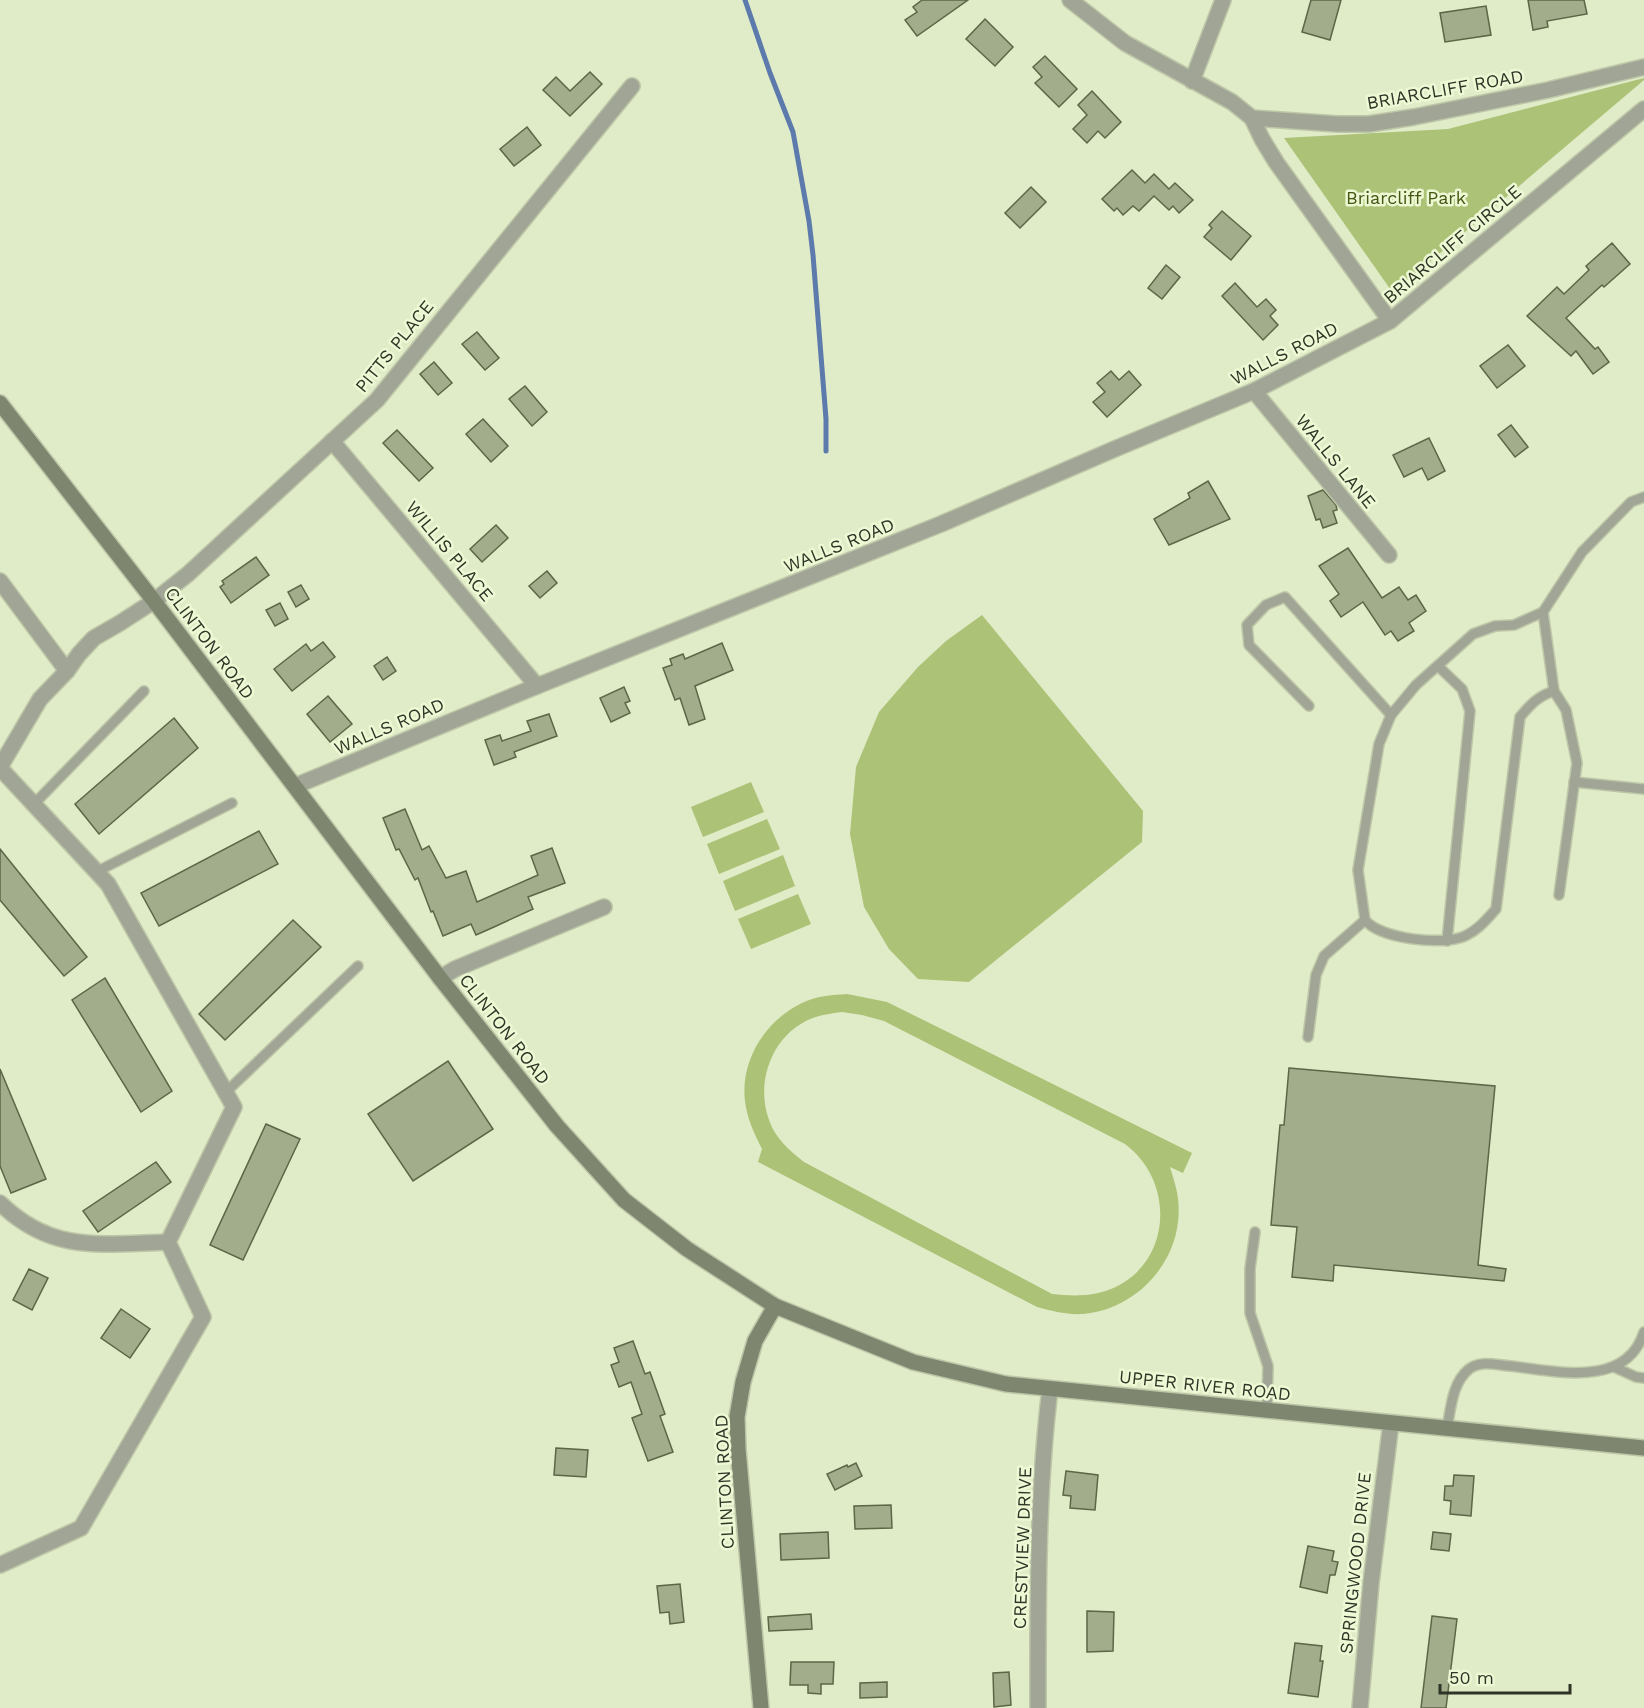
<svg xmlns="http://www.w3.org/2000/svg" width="1644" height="1708" viewBox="0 0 1644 1708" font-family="'Work Sans',sans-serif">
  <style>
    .green { fill: #acc276; fill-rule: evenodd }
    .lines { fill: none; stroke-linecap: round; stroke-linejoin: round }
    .stream { stroke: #5c7aab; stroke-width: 5 }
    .building { fill: #a2ad8b; stroke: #5d6647; stroke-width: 1.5 }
    .lane-casing { stroke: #bdc6a7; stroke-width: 12 }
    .street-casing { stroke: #bdc6a7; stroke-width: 18 }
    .secondary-casing { stroke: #bdc6a7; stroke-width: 18 }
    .lane { stroke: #a0a596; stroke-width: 9 }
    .street { stroke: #a0a596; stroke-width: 15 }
    .secondary { stroke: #7f8670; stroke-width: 15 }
    .labels { text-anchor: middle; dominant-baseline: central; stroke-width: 5; stroke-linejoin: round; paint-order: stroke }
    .street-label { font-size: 18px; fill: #2f3426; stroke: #edf9d4 }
    .park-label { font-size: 18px; fill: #465613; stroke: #edf9d4 }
  </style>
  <rect width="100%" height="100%" fill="#e0ebc7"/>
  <g class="green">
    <path d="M1644,78V80L1393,293L1284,138L1448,129Z"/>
    <path d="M982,615L1143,811L1142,842L969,982L918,979L889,949L864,907L850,834L856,767L879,712L918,667L946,641Z"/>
    <path d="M751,782L764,812L703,837L691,807Z"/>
    <path d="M767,819L780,849L719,874L707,844Z"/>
    <path d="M783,855L795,886L735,911L723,881Z"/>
    <path d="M798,894L811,924L751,949L738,919Z"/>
    <path d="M847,994L887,1002L1192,1153L1183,1173L1170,1167C1173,1178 1177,1188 1178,1199C1185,1256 1140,1309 1083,1314C1067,1315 1052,1311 1037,1307L758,1162L762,1149C754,1133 747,1118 745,1101C740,1060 766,1020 802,1003C816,996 832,995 847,994ZM842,1012L862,1015L884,1021L1125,1144C1176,1182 1172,1264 1111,1289C1091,1297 1072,1296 1052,1294L804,1162C789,1150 775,1138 769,1120C754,1079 775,1028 819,1016C826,1014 834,1013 842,1012Z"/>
  </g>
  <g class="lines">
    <path class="stream" d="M745,0L770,73L793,132L809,221L813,255L826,419V451"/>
  </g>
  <g class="building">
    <path d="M922,0H968L917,36L905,20L917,12L913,7Z"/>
    <path d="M1311,0H1341L1330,40L1302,32Z"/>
    <path d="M1528,0H1584L1587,14L1547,21L1548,27L1533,30Z"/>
    <path d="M1486,6L1491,35L1445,42L1440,13Z"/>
    <path d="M985,19L1013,47L995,66L966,39Z"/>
    <path d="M1045,56L1077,89L1059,107L1035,83L1042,77L1033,67Z"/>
    <path d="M590,72L602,84L570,116L543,90L556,77L570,91Z"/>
    <path d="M1092,91L1121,122L1105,138L1098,131L1087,143L1073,129L1087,115L1078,105Z"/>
    <path d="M527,127L541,145L514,166L500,149Z"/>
    <path d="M1132,170L1145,183L1154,174L1169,189L1175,183L1193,200L1179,213L1173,206L1169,210L1154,196L1139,211L1133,206L1123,215L1117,208L1114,211L1102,199Z"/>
    <path d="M1031,187L1046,202L1020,228L1005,213Z"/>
    <path d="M1222,211L1251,236L1231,260L1204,237L1212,228L1209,225Z"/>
    <path d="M1612,243L1630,264L1604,287L1602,285L1566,318L1595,349L1598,347L1609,362L1593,374L1576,351L1571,356L1527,316L1557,287L1564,294L1589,270L1586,266Z"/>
    <path d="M1166,265L1180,277L1162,299L1148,288Z"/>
    <path d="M1235,283L1257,307L1266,299L1276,310L1270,316L1278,325L1263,340L1222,296Z"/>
    <path d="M477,332L499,358L485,370L462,344Z"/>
    <path d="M1508,345L1525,366L1497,388L1480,366Z"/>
    <path d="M434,362L452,383L438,395L420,374Z"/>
    <path d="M1111,371L1119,380L1129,371L1141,385L1107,417L1093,402L1105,392L1097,383Z"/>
    <path d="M525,386L547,412L532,426L509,399Z"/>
    <path d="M483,419L508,446L491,462L466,434Z"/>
    <path d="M1511,425L1528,447L1515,457L1498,435Z"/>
    <path d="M397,430L433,468L419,481L383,443Z"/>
    <path d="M1429,438L1445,471L1428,480L1422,468L1404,477L1393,455Z"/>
    <path d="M1208,481L1230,519L1169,545L1154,519L1190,498L1188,493Z"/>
    <path d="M1323,490L1336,505L1337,510L1333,511L1337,523L1323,528L1320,519L1316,520L1308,496Z"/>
    <path d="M496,525L508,538L482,562L470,549Z"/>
    <path d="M1348,548L1382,598L1399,587L1408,600L1416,595L1426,611L1409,623L1414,631L1398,641L1391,631L1385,635L1363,602L1341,617L1330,601L1339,594L1319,566Z"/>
    <path d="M256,557L269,575L231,603L220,587L224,584L222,581Z"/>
    <path d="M547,571L557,583L540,598L529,586Z"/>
    <path d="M301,585L309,599L296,607L288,592Z"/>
    <path d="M280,603L288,619L275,626L266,610Z"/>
    <path d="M323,642L335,657L292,691L274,669L306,644L311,651Z"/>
    <path d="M722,643L733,670L695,686L705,719L689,725L680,698L675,700L663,668L672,665L670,659L683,654L685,659Z"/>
    <path d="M387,657L396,671L383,680L374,666Z"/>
    <path d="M624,687L630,701L625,703L630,713L611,722L600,698Z"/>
    <path d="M328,696L352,724L330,742L307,714Z"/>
    <path d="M549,714L557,736L514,752L516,757L494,765L485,740L500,735L502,741L531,731L527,721Z"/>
    <path d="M174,718L198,748L99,834L75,804Z"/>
    <path d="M405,809L422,850L429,846L446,878L466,871L477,902L538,875L531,856L552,848L565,883L528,897L533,909L494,927L476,935L471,924L443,936L433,911L431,912L418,878L415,880L399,849L396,850L383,818Z"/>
    <path d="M259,831L278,864L159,926L141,893Z"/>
    <path d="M0,849L87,957L64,976L0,900Z"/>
    <path d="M293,920L321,947L225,1040L199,1014Z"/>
    <path d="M105,978L172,1091L141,1112L72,1000Z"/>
    <path d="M448,1061L493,1129L413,1181L368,1114Z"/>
    <path d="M1289,1068L1495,1086L1478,1265L1506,1269L1504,1281L1334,1265L1333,1281L1292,1277L1297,1227L1271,1225L1280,1125H1284Z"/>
    <path d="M0,1069L46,1179L11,1193L0,1166Z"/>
    <path d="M266,1124L300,1139L243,1260L210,1245Z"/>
    <path d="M156,1162L171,1182L98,1232L83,1211Z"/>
    <path d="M29,1269L48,1278L32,1310L13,1300Z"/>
    <path d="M121,1309L150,1329L130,1358L101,1338Z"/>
    <path d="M633,1341L645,1374L650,1372L665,1414L660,1416L673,1452L648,1461L632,1418L642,1414L631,1382L619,1387L611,1365L619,1362L614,1348Z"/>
    <path d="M556,1448L588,1450L586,1477L554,1475Z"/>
    <path d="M856,1463L862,1476L835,1490L827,1474L847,1465L848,1467Z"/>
    <path d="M1066,1471L1098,1475L1095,1510L1070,1508L1071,1496L1063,1495Z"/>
    <path d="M1454,1475L1474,1476L1471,1516L1450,1514L1451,1501L1444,1500L1445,1486H1453Z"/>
    <path d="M891,1505L892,1528L855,1529L854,1506Z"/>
    <path d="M828,1532L829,1558L781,1560L780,1534Z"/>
    <path d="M1433,1532L1451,1534L1449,1551L1431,1549Z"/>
    <path d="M1308,1546L1334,1551L1332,1561L1338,1562L1335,1575H1330L1327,1593L1300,1587Z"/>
    <path d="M680,1584L684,1622L670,1624L669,1612L660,1613L657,1586Z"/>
    <path d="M1087,1611L1114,1612L1113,1651L1087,1652Z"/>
    <path d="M811,1614L812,1629L769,1631L768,1617Z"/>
    <path d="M1432,1616L1457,1619L1446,1708H1421Z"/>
    <path d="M1295,1643L1322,1646L1320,1661H1323L1318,1697L1288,1693Z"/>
    <path d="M791,1662H834L833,1684H821V1694L808,1693V1685H790Z"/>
    <path d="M1009,1672L1011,1705L994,1707L993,1673Z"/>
    <path d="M887,1682V1697L860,1698V1683Z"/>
  </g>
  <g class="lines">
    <defs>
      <g id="lane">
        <path d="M1543,612L1554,691L1566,710L1577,763L1559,895"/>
        <path d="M1438,666L1462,689L1470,711L1447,941"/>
        <path d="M1309,706L1249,645L1247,625L1266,605L1285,597L1391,715"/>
        <path d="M1574,782L1644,789"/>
        <path d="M34,804L144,691"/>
        <path d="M96,872L232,803"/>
        <path d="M1365,920C1380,939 1443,946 1465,936C1478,930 1486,920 1496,909L1520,717C1530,705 1538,696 1554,691"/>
        <path d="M1308,1037L1316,975L1324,956L1365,920L1358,870L1379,744L1391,715L1416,685L1473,634L1495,626L1514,625L1543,612L1582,552L1631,502L1644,497"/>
        <path d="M226,1092L358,966"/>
        <path d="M1255,1232L1250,1269V1313L1268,1366L1267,1411"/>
        <path d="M1614,1367L1636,1377L1644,1378"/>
        <path d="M1447,1428C1451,1408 1452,1383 1469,1369C1481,1360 1497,1365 1510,1366C1555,1371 1626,1389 1644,1332"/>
      </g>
      <g id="street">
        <path d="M1070,0L1125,43L1232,102L1252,118L1337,124H1369L1414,117L1548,90L1644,67"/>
        <path d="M1192,81L1223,0"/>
        <path d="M1252,118L1262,139L1276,162L1390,321"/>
        <path d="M1254,391L1389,555"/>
        <path d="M332,441L537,686"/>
        <path d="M0,581L67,671"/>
        <path d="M0,767L40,699L67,671L79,654L94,638L120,623L154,601L188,574L377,400L632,86"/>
        <path d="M0,768L108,884L234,1107L168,1242L203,1317L81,1528L0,1565"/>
        <path d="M295,786L537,686L941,524L1117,448L1254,391L1390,321L1644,109"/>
        <path d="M440,978L455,969L604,907"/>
        <path d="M0,1203C52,1254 102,1244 168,1242"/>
        <path d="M1038,1708C1038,1602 1037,1495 1050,1389"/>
        <path d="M1360,1708L1371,1583L1391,1423"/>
      </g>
      <g id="secondary">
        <path d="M0,403L154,601L440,978L557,1126L624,1200L687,1249L775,1306L913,1362L1006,1384L1644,1448"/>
        <path d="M761,1708L738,1449L737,1417L743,1382L755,1341L775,1306"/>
      </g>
    </defs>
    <use href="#lane" class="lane-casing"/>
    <use href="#street" class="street-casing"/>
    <use href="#secondary" class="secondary-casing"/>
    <use href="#lane" class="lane"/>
    <use href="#street" class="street"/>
    <use href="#secondary" class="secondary"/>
  </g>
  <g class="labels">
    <g class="street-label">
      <text transform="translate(1445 89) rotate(-10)">BRIARCLIFF ROAD</text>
      <text transform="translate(1452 244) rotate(-40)">BRIARCLIFF CIRCLE</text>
      <text transform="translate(394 346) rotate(-51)">PITTS PLACE</text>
      <text transform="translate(1284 353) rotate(-27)">WALLS ROAD</text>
      <text transform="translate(1336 461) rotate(51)">WALLS LANE</text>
      <text transform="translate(839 545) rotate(-22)">WALLS ROAD</text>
      <text transform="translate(450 551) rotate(50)">WILLIS PLACE</text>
      <text transform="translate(210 643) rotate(53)">CLINTON ROAD</text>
      <text transform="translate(389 726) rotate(-23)">WALLS ROAD</text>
      <text transform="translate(505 1029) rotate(52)">CLINTON ROAD</text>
      <text transform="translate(1205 1385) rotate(6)">UPPER RIVER ROAD</text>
      <text transform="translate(724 1482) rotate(-93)">CLINTON ROAD</text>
      <text transform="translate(1022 1548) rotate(-88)">CRESTVIEW DRIVE</text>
      <text transform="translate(1355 1563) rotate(-84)">SPRINGWOOD DRIVE</text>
    </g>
    <g class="park-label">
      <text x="1406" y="197">Briarcliff Park</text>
    </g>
  </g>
  <path d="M1440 1684v9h130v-9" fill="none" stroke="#2f3426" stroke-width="3"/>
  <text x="1449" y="1684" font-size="18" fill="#2f3426" stroke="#edf9d4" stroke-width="4.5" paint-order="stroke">50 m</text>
</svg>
